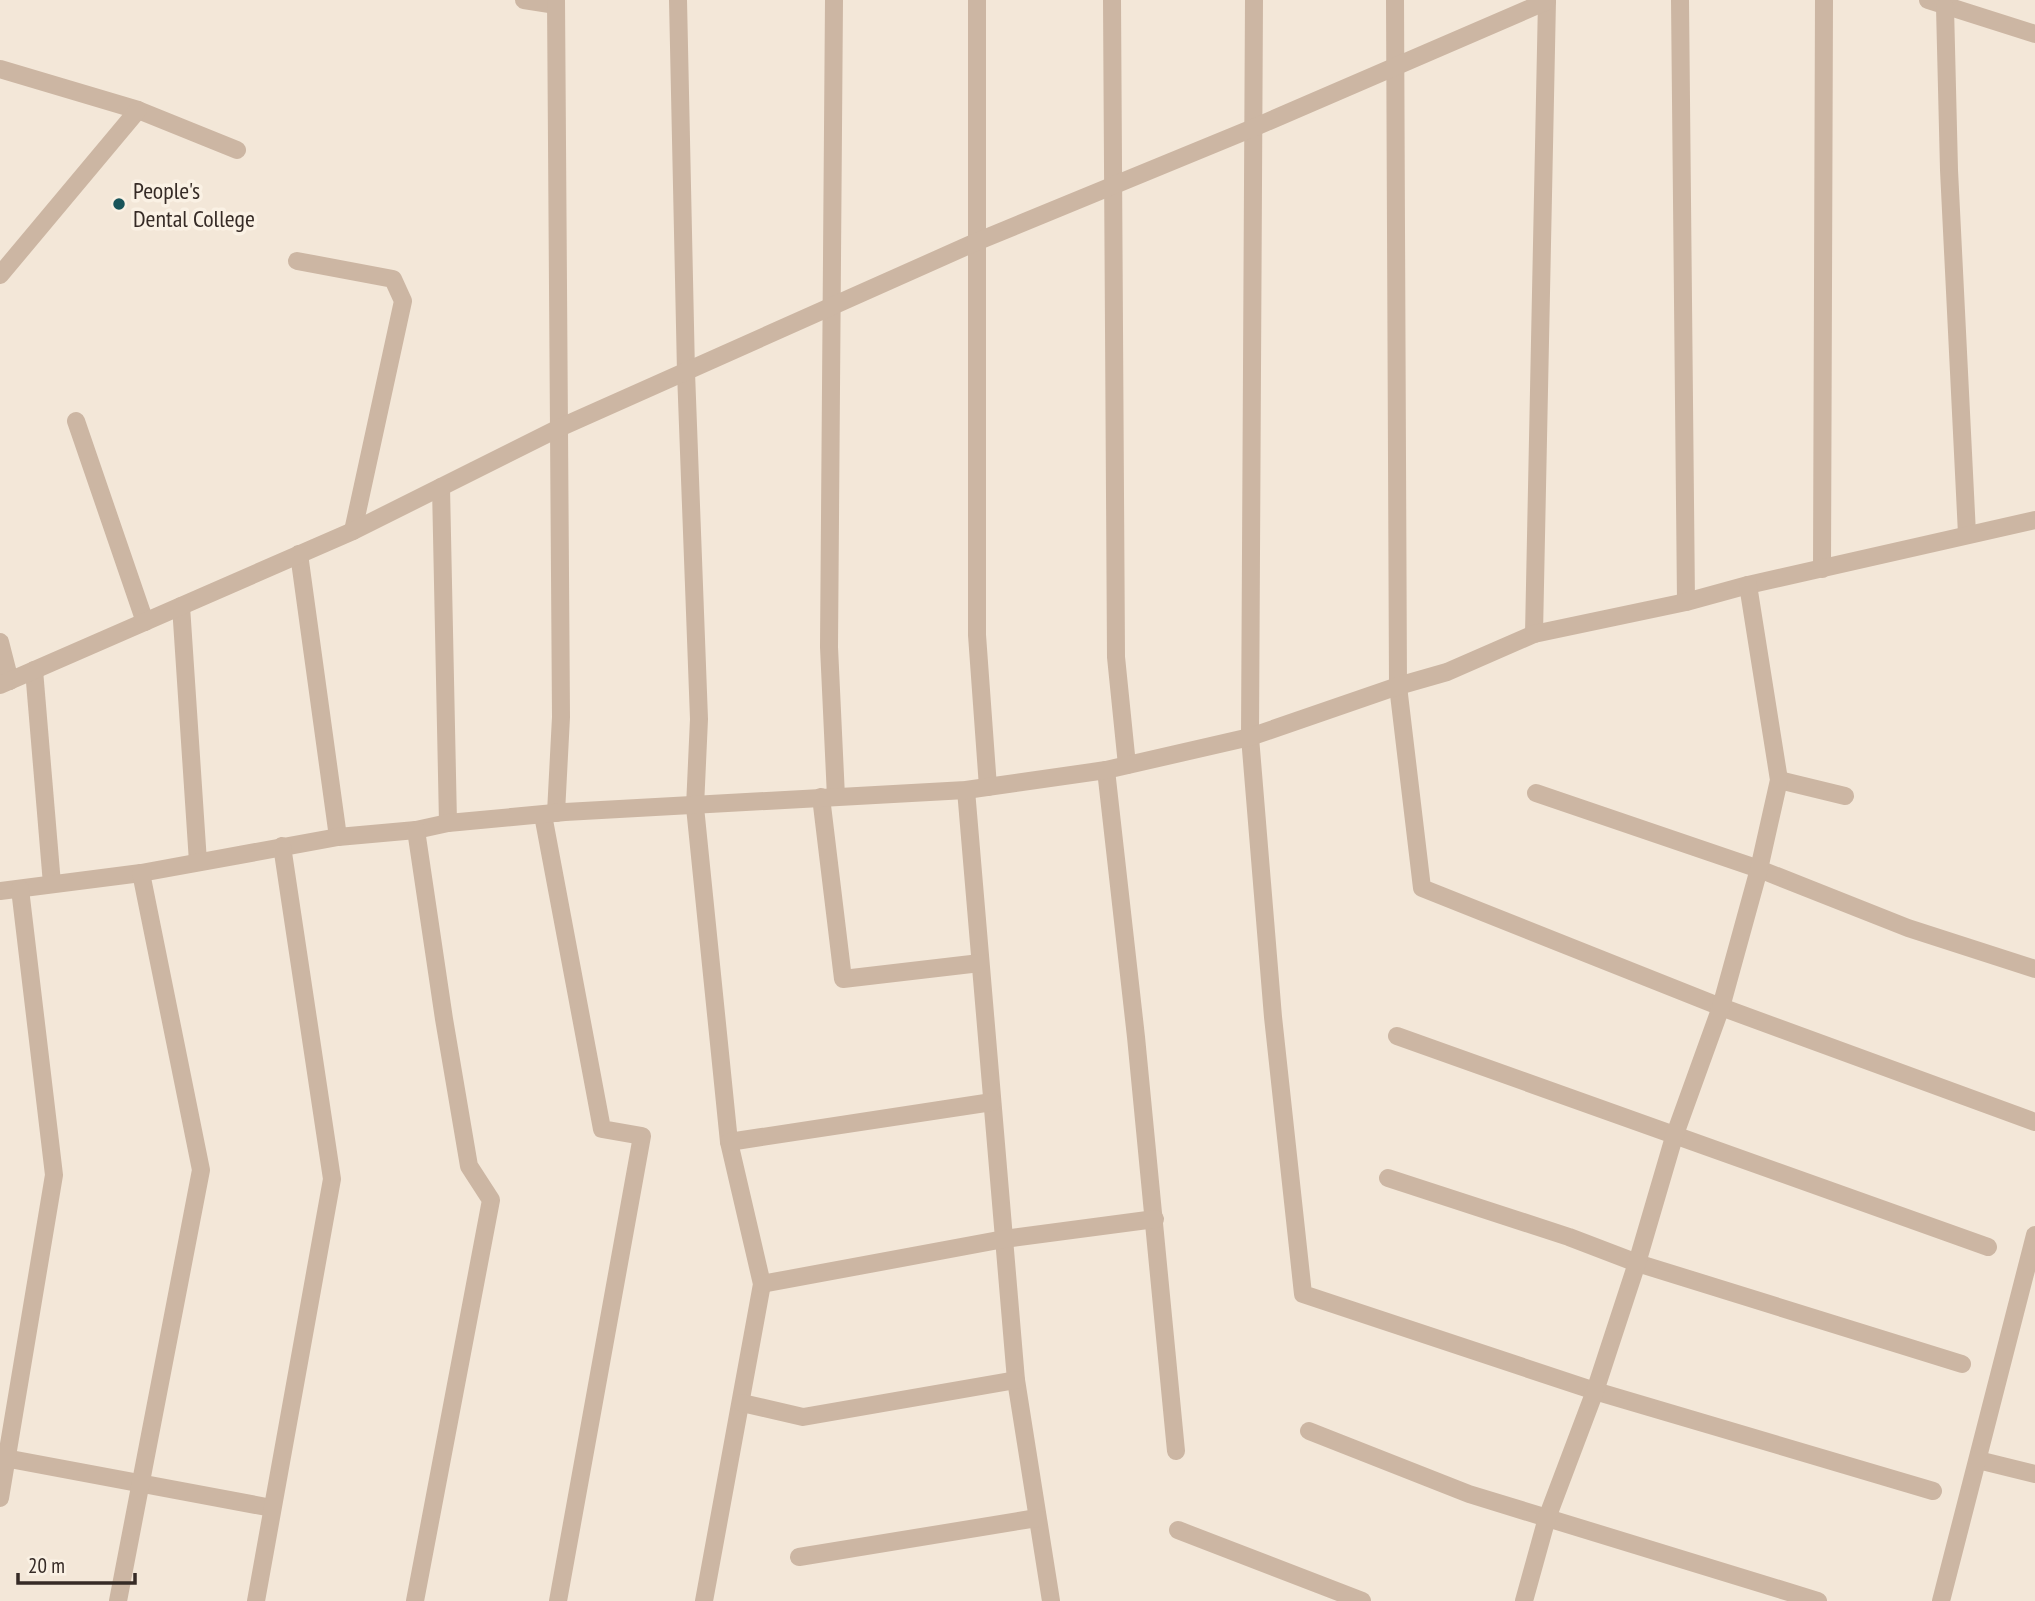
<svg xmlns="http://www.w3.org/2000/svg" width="2035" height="1601" viewBox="0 0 2035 1601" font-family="'PT Sans Narrow',sans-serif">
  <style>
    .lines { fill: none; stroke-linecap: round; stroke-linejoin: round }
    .minor { stroke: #ccb6a3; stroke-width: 18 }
    .poi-dot { fill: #19555a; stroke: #faf1e4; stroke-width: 2.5 }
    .labels { text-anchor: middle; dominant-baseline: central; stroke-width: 7; stroke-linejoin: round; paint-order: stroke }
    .poi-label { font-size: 24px; fill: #362b26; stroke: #faf1e4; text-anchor: start }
  </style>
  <rect width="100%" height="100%" fill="#f3e7d8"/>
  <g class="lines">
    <g class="minor">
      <path d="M524,0L556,5"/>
      <path d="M556,0L561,717L556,813"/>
      <path d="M678,0L686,372L699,719L695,807L729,1142L762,1284L704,1601"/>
      <path d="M834,0L829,647L836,797"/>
      <path d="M977,0V635L988,787"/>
      <path d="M1112,0L1116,657L1127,765"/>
      <path d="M1254,0L1250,737L1273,1017L1303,1294L1595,1391L1933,1491"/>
      <path d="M1395,0L1398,686L1422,888L1721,1007L2035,1122"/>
      <path d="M1680,0L1686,602"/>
      <path d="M1928,0L2035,34"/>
      <path d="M1945,7L1949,170L1967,534"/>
      <path d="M0,69L138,110L237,150"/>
      <path d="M297,261L393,279L403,301L353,531"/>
      <path d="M0,275L138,110"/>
      <path d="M76,421L145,622"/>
      <path d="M441,487L448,823"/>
      <path d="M299,554L338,837"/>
      <path d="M1822,569L1824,0"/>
      <path d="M181,606L198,862"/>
      <path d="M1534,634L1547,0"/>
      <path d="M0,642L10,681"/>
      <path d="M34,670L52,884"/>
      <path d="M0,685L353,531L559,428L976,242L1253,128L1547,1"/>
      <path d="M1106,770L1136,1037L1176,1451"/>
      <path d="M1779,780L1845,796"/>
      <path d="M966,790L1016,1380L1051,1601"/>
      <path d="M1536,793L1759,869L1908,928L2035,969"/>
      <path d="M821,797L843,979L980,963"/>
      <path d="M543,815L602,1129L642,1136L558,1601"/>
      <path d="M0,891L141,873L338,837L416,830L448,823L565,812L966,790L1106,770L1250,737L1398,686L1447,672L1534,634L1686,602L1748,585L2035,520"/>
      <path d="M1397,1036L1988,1247"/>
      <path d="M729,1142L992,1102"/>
      <path d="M1388,1178L1569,1237L1637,1263L1962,1364"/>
      <path d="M762,1284L1004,1239L1155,1219"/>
      <path d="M742,1403L803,1417L1016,1380"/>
      <path d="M1309,1431L1469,1494L1818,1601"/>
      <path d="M0,1457L272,1508"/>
      <path d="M1978,1460L2035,1474"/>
      <path d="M0,1498L54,1175L20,889"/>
      <path d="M1178,1530L1362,1601"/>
      <path d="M799,1557L1037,1518"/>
      <path d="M118,1601L201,1170L141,873"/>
      <path d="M256,1601L332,1179L282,846"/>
      <path d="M415,1601L491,1200L469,1166L444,1019L416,830"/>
      <path d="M1524,1601L1547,1518L1595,1391L1637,1263L1674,1137L1721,1007L1759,869L1779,780L1748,585"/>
      <path d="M1941,1601L2035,1235"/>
    </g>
  </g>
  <circle class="poi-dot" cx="119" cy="204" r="7"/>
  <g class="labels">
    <g class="poi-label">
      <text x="133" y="190">People's<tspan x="133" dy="28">Dental College</tspan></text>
    </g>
  </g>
  <path d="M18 1573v10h117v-10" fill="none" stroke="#362b26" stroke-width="3.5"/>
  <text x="28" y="1573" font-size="21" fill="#362b26" stroke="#faf1e4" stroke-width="5" paint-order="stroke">20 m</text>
</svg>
